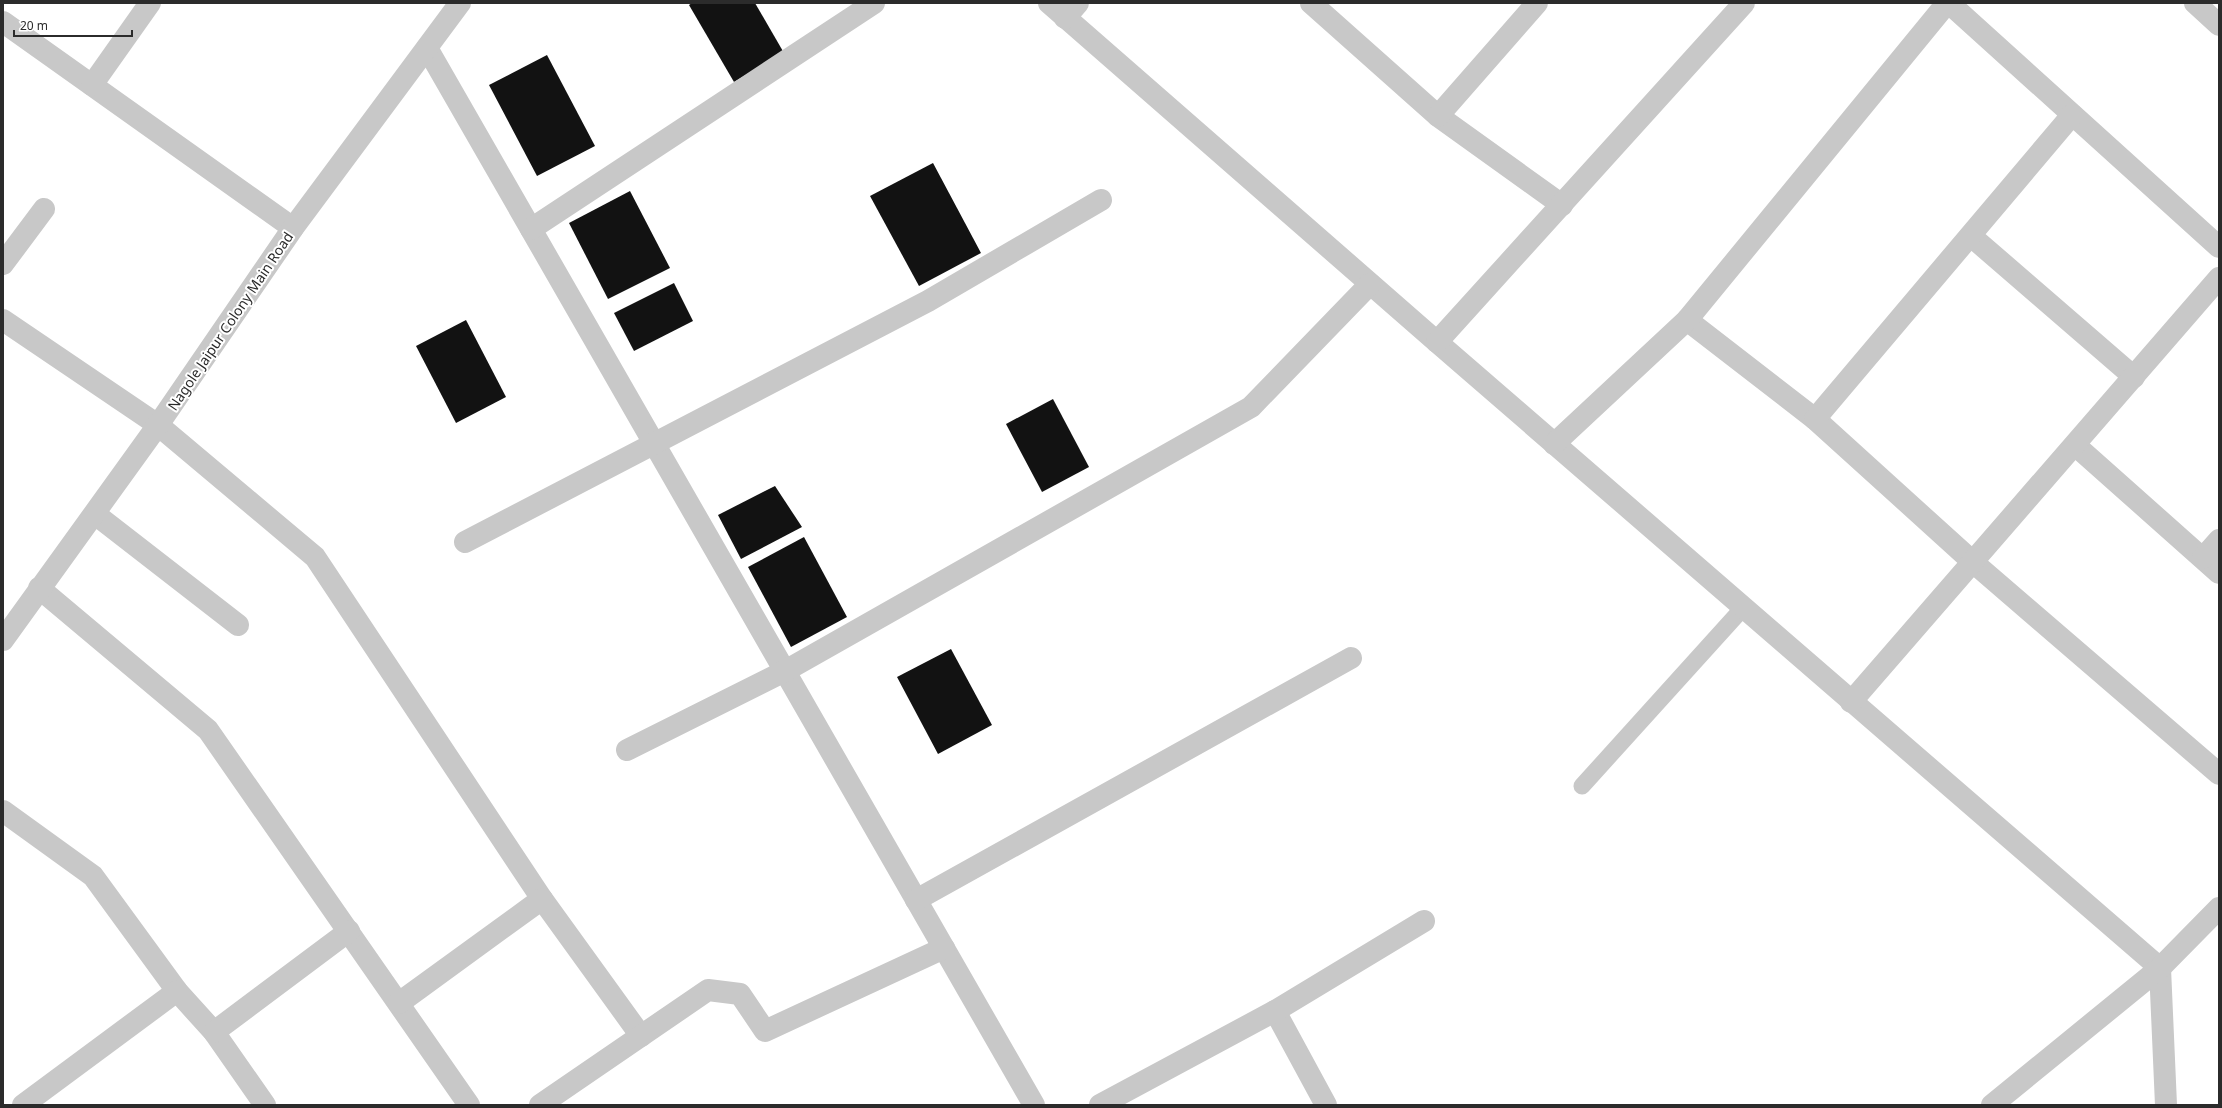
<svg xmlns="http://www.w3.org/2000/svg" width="2222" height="1108" viewBox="0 0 2222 1108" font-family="'Noto Sans',sans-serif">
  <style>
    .building { fill: #121212 }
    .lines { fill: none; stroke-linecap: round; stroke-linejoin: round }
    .service { stroke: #c8c8c8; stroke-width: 17 }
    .minor { stroke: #c8c8c8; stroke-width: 22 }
    .tertiary { stroke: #c8c8c8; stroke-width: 22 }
    .labels { text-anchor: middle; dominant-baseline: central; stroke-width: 4; stroke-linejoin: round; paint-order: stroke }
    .street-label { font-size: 14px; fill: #2b2b2b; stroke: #fff }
  </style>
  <rect width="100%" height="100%" fill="#fff"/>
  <g class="building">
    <path d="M692,3H755L784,53L734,82L689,5Z"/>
    <path d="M547,55L595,146L537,176L489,85Z"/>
    <path d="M933,163L981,253L919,286L870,196Z"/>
    <path d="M630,191L670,268L608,299L569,223Z"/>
    <path d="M674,283L693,321L634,351L614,313Z"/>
    <path d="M466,320L506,397L456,423L416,346Z"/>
    <path d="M1053,399L1089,467L1042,492L1006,424Z"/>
    <path d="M775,486L802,527L741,559L718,515Z"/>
    <path d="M804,537L847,617L791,647L748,567Z"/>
    <path d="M951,649L992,725L938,754L897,677Z"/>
  </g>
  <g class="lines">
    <path class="service" d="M1582,786L1743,608"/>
    <g class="minor">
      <path d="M1049,3L1437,342L2160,968L2166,1105"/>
      <path d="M1311,3L1438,116L1562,205"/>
      <path d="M1949,3L2219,247"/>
      <path d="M2195,3L2219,25"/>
      <path d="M1065,18L1078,3"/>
      <path d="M3,22L293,228"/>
      <path d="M427,48L1034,1105"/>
      <path d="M92,85L150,3"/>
      <path d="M1438,116L1537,3"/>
      <path d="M531,229L874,3"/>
      <path d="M1971,236L2134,377"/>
      <path d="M3,264L44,209"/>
      <path d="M3,320L158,425L315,557L542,899L641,1036"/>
      <path d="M1687,320L1815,419L1974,563L2219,774"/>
      <path d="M1437,342L1744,3"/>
      <path d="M1815,419L2072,115"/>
      <path d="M1554,444L1687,320L1947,3"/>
      <path d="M2075,445L2219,573"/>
      <path d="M95,514L238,625"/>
      <path d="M465,542L928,301L1101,200"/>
      <path d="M2203,558L2219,540"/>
      <path d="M39,588L208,730L469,1105"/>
      <path d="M1851,702L2219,278"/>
      <path d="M627,750L785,671L1251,407L1370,284"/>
      <path d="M3,811L93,876L177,991L214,1032L265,1105"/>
      <path d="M916,900L1351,658"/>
      <path d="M399,1003L542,899"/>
      <path d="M1275,1011L1326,1105"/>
      <path d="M214,1032L349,931"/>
      <path d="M23,1105L177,991"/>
      <path d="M540,1105L708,990L740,994L765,1031L944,948"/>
      <path d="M1100,1105L1275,1011L1424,921"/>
      <path d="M1992,1105L2160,968L2219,908"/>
    </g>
    <path class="tertiary" d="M3,640L158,425L293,228L460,3"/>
  </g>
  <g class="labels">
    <g class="street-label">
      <text transform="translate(230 321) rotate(-56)">Nagole Jaipur Colony Main Road</text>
    </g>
  </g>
  <rect width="2222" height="1108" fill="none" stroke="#2b2b2b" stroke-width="8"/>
  <path d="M14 30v6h118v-6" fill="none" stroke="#2b2b2b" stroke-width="2"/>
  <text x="20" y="30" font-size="12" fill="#2b2b2b" stroke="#ffffff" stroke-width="3" paint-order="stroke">20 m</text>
</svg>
